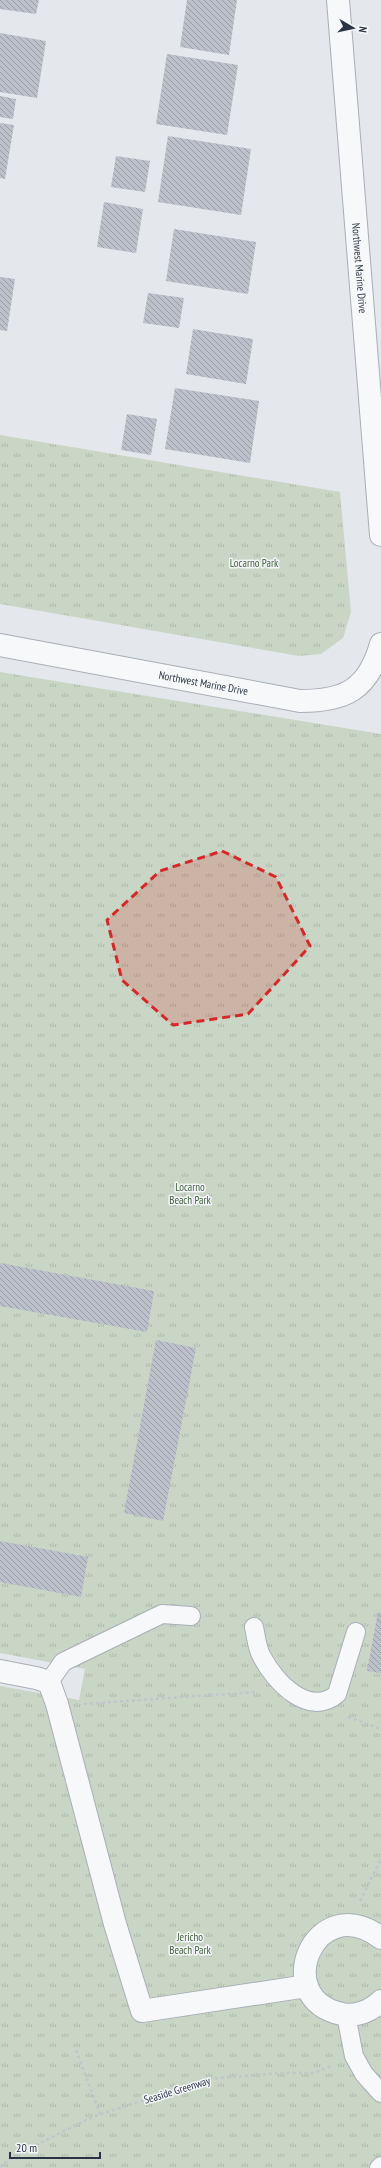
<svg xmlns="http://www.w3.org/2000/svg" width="381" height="2168" viewBox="0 0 381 2168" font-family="'PT Sans Narrow',sans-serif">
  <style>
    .park { fill: url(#park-tufts) }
    .building { fill: url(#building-back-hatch) }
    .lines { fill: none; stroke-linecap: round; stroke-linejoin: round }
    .service-casing { stroke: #a9aeb7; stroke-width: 20 }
    .minor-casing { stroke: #a9aeb7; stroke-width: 24 }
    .tertiary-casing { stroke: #a9aeb7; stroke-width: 24 }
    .path { stroke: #c2c5cb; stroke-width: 2.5; stroke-dasharray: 3 3; stroke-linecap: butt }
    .service { stroke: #f7f8fa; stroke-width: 18 }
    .minor { stroke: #f7f8fa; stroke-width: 22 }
    .tertiary { stroke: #f7f8fa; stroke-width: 22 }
    .marked { fill: #d62828; fill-opacity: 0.2; stroke: #d62828; stroke-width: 3; stroke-dasharray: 8 5; stroke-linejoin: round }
    .labels { text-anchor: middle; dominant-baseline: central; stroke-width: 3; stroke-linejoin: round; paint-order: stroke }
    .street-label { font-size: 11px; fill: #2b3445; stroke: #f4f6f9 }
    .park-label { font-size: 11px; fill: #3f6138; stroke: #f4f6f9 }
  </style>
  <defs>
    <pattern id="park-tufts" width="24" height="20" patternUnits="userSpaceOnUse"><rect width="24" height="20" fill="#c9d6c5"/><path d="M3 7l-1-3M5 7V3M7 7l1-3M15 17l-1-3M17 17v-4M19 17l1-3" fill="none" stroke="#adb8ab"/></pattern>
    <pattern id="building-back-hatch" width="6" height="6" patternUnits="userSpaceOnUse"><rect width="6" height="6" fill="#bbc0ca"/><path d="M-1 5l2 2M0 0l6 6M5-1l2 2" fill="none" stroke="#989da6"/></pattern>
  </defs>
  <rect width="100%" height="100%" fill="#e4e7ec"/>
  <g class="park">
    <path d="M0,435L340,492L351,612L343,638L321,654L299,656L0,604Z"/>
    <path d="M0,672L381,734V2168H0V1686L79,1700L85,1669L0,1653Z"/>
  </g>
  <g class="building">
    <path d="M0,0H39L36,14L0,9Z"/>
    <path d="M187,0H237L229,55L180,47Z"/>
    <path d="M0,33L46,41L37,98L0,92Z"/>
    <path d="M167,54L238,65L227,135L156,124Z"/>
    <path d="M0,96L16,99L13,119L0,117Z"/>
    <path d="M0,123L14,125L5,179L0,178Z"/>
    <path d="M168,136L251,149L241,215L158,202Z"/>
    <path d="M116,156L150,161L145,192L111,187Z"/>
    <path d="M104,202L143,209L136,253L97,247Z"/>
    <path d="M174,229L256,242L248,294L166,281Z"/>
    <path d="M0,277L15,279L7,331L0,330Z"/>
    <path d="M148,293L184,298L179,328L143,323Z"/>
    <path d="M193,329L253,339L246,384L186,374Z"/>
    <path d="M175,388L259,401L250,463L165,449Z"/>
    <path d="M127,414L157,419L151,455L121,450Z"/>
    <path d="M0,1263L154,1291L147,1332L0,1306Z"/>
    <path d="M156,1340L196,1348L163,1521L124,1513Z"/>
    <path d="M0,1541L88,1557L81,1597L0,1582Z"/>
    <path d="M378,1612L381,1613V1673L367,1671Z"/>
  </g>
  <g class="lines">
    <defs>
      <g id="service">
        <path d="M254,1627C256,1636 257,1649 262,1657C275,1682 309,1718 337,1694L356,1632"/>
        <path d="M49,1682L63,1662L162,1614L191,1616"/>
        <path d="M346,2015L354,2056L364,2074L381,2093"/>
        <path d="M379,2168L381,2166"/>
      </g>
      <g id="minor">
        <path d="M0,1671L36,1678L49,1682L57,1704L115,1924L142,2011L307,1986"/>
        <path d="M381,1938C315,1888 269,1999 342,2014C356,2017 371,2011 381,2001"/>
      </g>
      <g id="tertiary">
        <path id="s1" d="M338,0L381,535"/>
        <path id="s2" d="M0,645L300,701C345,701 368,690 381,644"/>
      </g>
    </defs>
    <use href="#service" class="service-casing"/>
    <use href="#minor" class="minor-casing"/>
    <use href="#tertiary" class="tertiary-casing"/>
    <g class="path">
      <path d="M84,1704L256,1692"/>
      <path d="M348,1717L381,1729"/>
      <path d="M360,1901L381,1859"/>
      <path d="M76,2050L100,2114"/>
      <path d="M0,2167L14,2156L92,2117L209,2079L279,2073H314L331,2066"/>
    </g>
    <use href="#service" class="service"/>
    <use href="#minor" class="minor"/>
    <use href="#tertiary" class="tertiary"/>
  </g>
  <path class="marked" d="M222,851L276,877L310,946L248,1014L173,1025L122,980L107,920L160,871Z"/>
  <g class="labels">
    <g class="street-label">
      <text stroke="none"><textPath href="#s1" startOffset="269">Northwest Marine Drive</textPath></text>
      <text stroke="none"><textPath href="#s2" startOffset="207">Northwest Marine Drive</textPath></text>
      <text transform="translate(177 2090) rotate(-17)">Seaside Greenway</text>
    </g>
    <g class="park-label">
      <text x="254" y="563">Locarno Park</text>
      <text x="190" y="1187">Locarno<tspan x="190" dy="13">Beach Park</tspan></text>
      <text x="190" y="1937">Jericho<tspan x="190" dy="13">Beach Park</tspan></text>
    </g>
  </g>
  <g transform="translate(353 28) rotate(99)" stroke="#f4f6f9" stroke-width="3" paint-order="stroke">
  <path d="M0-3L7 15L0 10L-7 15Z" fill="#2b3445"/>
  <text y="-6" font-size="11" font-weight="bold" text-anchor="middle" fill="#2b3445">N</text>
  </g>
  <path d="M10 2152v6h90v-6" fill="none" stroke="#2b3445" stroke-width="2"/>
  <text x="16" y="2152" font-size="12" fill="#2b3445" stroke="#f4f6f9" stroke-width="3" paint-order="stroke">20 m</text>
</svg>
